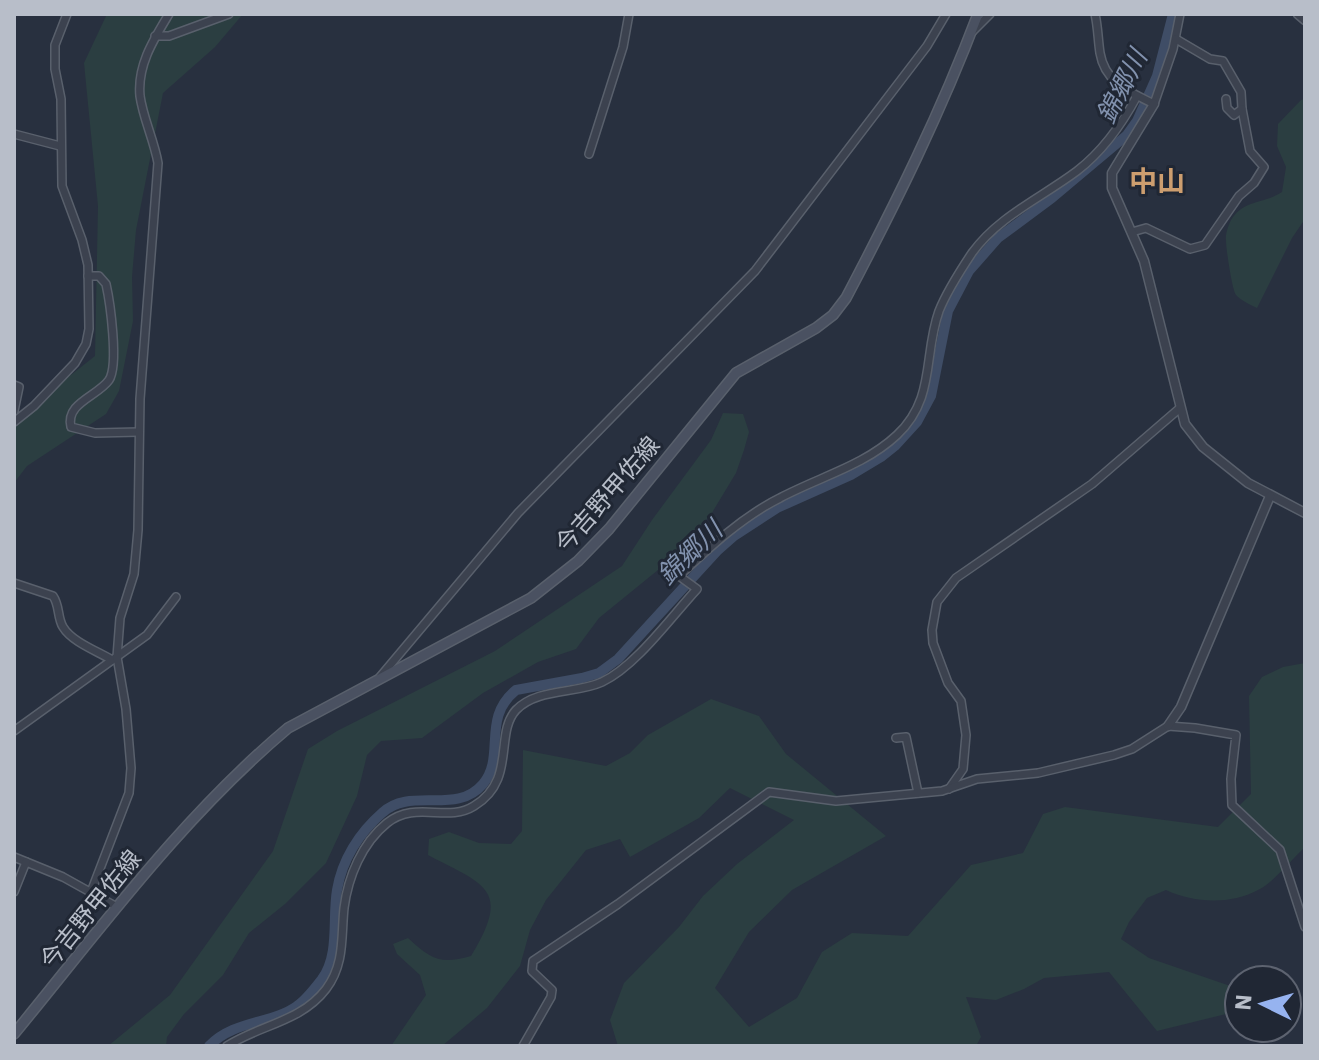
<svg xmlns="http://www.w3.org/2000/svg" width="1319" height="1060" viewBox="0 0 1319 1060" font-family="'IBM Plex Sans','Noto Sans JP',sans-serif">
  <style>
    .green { fill: #2b3e41 }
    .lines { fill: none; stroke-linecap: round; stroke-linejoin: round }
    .river { stroke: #3f4d66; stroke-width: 10 }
    .minor-casing { stroke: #59606c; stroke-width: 10 }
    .tertiary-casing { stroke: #59606c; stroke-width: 11 }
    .secondary-casing { stroke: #59606c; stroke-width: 12 }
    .minor { stroke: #3c424f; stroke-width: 7 }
    .tertiary { stroke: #3c424f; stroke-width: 8 }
    .secondary { stroke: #4a5161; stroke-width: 9 }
    .labels { text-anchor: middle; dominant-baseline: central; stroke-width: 6; stroke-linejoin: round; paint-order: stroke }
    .street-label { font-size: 24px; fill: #b8bec9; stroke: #202734 }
    .water-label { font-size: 26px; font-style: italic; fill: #8292ae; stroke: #202734 }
    .quarter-label { font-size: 28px; font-weight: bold; fill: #cd9e6f; stroke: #202734 }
  </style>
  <rect width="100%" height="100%" fill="#28303f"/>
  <g class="green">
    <path d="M107,14H243L215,47L163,93L136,230L132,277L133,321L119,391L106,414L27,466L14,483V420L95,356L98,206L84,63Z"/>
    <path d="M1305,99V219L1292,238L1257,308C1251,305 1240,300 1236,295C1232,289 1226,249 1226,240C1225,235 1229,222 1233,217C1245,200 1266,203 1282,192L1286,167L1277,146L1278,124L1301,100Z"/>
    <path d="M723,413L743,414L749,432L744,450L736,473L710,516L658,570L599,618L576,649L538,662L483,693L422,738L381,741L367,755L357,796L326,863L285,904L249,933L223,975L184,1014L167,1037L166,1046H108L170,995L273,851L308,749L337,731L495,651L622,566L652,520L711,440Z"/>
    <path d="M1305,663V847C1292,859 1273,883 1258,890C1230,905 1194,903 1166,890L1147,898L1129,922L1121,939L1149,958L1239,989V1004L1226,1014L1157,1031L1109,972L1044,978L1024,989L996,1000L966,997L981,1037L976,1046H618L610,1020L624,983L679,927L703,896L737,864L794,820L730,788L699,818L630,857L620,839L586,850L546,900L530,930L520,966L487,1008L442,1046H391L426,995L420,975L397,954L393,944L408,938C431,959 440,965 471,956C512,889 485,885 428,855L429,839L449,832L479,843L511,844L522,831L523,750L606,766L630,753L648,735L711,699L759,716L786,754L886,836L792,890L749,932L715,988L749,1027L797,998L822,952L852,933L908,936L971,865L1023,853L1043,814L1065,807L1218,827L1251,794L1249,696L1262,677L1283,667Z"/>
  </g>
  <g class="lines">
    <path class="river" d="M209,1046C234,1020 272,1024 297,1006C306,1000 315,988 322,979C340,954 332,919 337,890C342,860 359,833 382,813C411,786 456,816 483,784C506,757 481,718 516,690L582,678L599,673L618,659L717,551L734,536L777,508L851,475L881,457L896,445L917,422L931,396L948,311L969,271L998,238L1052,198L1127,135L1137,121L1157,76L1173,14"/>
    <defs>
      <g id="minor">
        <path d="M1095,14C1098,27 1098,40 1100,53C1105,83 1130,92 1154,104L1173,49L1180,14"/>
        <path d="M972,32L990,14"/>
        <path d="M155,36H169L229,14"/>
        <path d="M1176,39L1210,59L1223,61L1241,92L1242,109L1234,115L1227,108L1226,99"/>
        <path d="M14,134L60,146"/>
        <path d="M589,154L623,47L629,14"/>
        <path d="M1132,232L1146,228L1190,249L1205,245L1239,196L1254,183L1264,167L1250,151L1242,109"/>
        <path d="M88,276H99L106,284C110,302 119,365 109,380C98,396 65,403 71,427L95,433L139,432"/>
        <path d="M14,385L19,387L14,411"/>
        <path d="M14,422L34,406L75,363L86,344L89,329L88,265L82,240L62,186L61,99L55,69V45L67,14"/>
        <path d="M14,583L53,596C60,606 57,617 63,627C72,642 97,651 112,660"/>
        <path d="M380,677L518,513L755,271L927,46L946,14"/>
        <path d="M14,731L147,635L176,597"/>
        <path d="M896,738L906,737L918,793"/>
        <path d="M949,789L963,769L966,735L961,701L948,683L933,643L932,630L937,602L956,578L1092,484L1180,408"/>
        <path d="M14,857L63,877L117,907"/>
        <path d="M14,892L26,862"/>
        <path d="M91,892L129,793L131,768L126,709L117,657L120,618L134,574L138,530L140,399L158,163C154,140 143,118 140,96C137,65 154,39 169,14"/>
        <path d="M227,1046C259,1025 301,1022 326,989C345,964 341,936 344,908C348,877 362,843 387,823C416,800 447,823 474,806C517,780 494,734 516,710C537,688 576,694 602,682C636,666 671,617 697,589L679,576C710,547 742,517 780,498C819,477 864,466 897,435C936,398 923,356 939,311C947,291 960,271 972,253C999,216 1041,198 1077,171C1103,151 1122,124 1137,96"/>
        <path d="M523,1046L551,997L552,990L532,971L533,961L618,904L769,792L836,801L942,791L977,779L1038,773L1114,755L1132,749L1168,726L1195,728L1236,735L1231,779L1232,805L1280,850L1305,927"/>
      </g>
      <g id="tertiary">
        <path d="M1298,14L1305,20"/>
        <path d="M1154,104L1112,173V188L1144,261L1185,424L1203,447L1248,483L1305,513"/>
        <path d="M1168,726L1181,707L1270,496"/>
      </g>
      <path id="secondary" d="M14,1034C101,928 183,816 288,728L531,598L578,561L609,529L736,373L816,328L833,315L846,298C895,205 941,112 978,14"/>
    </defs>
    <use href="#minor" class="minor-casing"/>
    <use href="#tertiary" class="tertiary-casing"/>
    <use href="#secondary" class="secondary-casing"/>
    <use href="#minor" class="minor"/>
    <use href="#tertiary" class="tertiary"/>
    <use href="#secondary" class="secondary"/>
  </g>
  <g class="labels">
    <g class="street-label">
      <text transform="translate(607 494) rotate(-49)">今吉野甲佐線</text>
      <text transform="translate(90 909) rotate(-51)">今吉野甲佐線</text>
    </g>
    <g class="water-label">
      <text transform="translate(1121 86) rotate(-63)">錦郷川</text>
      <text transform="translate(689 552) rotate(-44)">錦郷川</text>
    </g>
    <g class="quarter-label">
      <text x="1157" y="180">中山</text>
    </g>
  </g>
  <rect width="1319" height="1060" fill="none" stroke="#b8bec9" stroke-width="32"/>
  <g transform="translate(1263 1004) rotate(275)"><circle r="38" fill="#202734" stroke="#5d6370" stroke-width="2"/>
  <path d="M0-6L14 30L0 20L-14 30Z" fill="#96b3f0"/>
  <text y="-12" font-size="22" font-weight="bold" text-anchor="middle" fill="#b8bec9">N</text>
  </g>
</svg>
